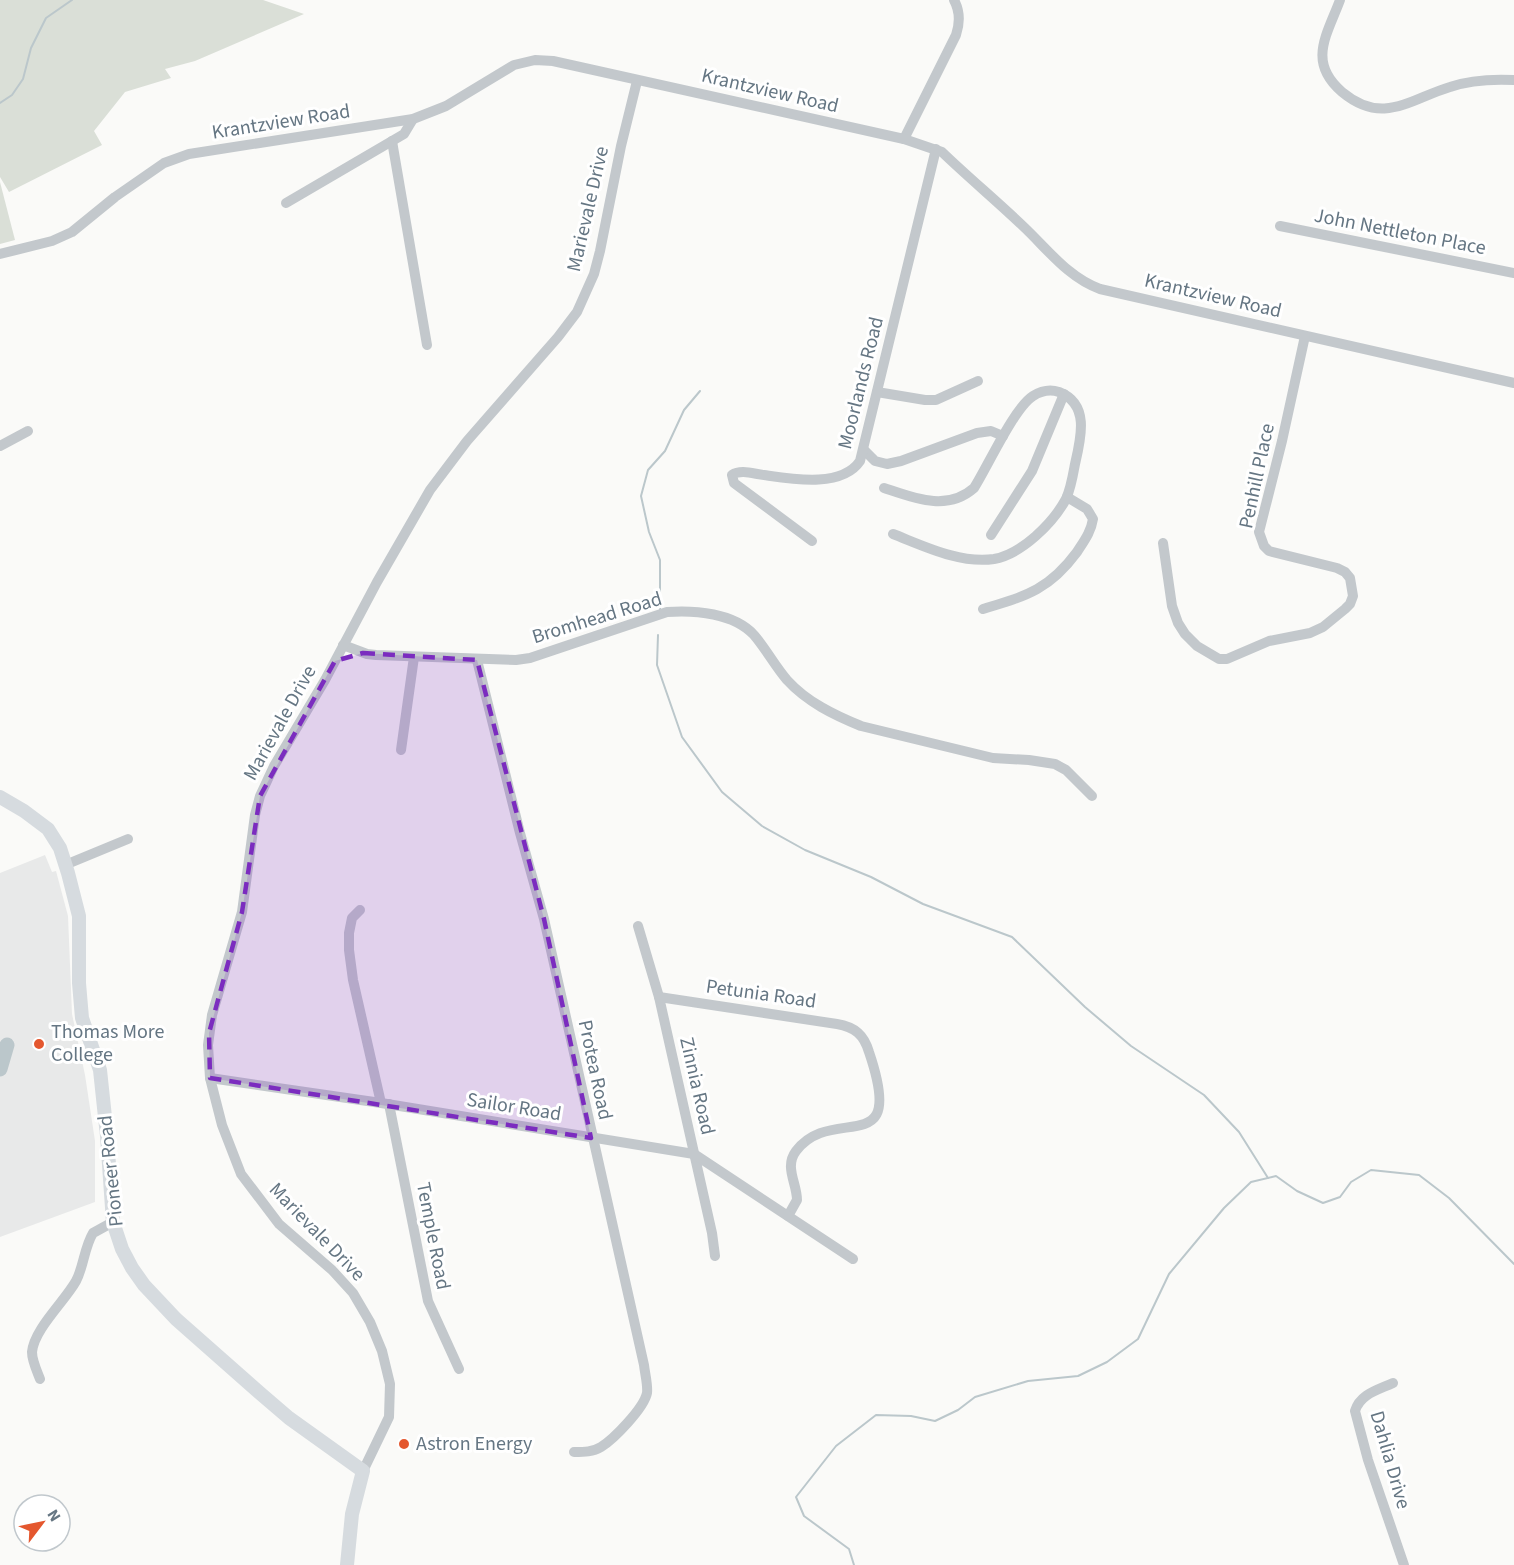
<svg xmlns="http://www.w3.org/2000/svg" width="1514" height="1565" viewBox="0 0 1514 1565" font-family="'Source Sans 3',sans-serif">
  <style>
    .built { fill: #e8e9e9 }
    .green { fill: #dadfd7 }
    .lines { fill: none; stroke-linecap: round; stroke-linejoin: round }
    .stream { stroke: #bbc7cb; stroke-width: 2 }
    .river { stroke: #bbc7cb; stroke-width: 15 }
    .street { stroke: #c3c8cc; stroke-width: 10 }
    .secondary { stroke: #d6dbdf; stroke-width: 14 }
    .marked { fill: #7b2cbf; fill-opacity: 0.2; stroke: #7b2cbf; stroke-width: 4.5; stroke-dasharray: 12 8; stroke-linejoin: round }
    .poi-dot { fill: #e4572e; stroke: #fff; stroke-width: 2 }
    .labels { text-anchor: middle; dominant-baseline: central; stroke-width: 6; stroke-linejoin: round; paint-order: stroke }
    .street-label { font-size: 20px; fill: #657683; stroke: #fff }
    .poi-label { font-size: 20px; fill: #657683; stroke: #fff; text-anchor: start }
  </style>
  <rect width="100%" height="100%" fill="#fafaf8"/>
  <path class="built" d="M45,855L52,872L56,871L68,916L72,1014L85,1075L95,1141V1202L0,1237V873Z"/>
  <g class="green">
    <path d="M0,0H263L304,14L195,61L165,69L171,78L125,92L94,131L102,145L9,192L0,177Z"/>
    <path d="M0,182L15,240L0,244Z"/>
  </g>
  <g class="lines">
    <g class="stream">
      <path d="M0,103L12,95L23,79L31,48L46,18L72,0"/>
      <path d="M660,610V560L649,532L641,496L648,470L665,451L684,410L700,391"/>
      <path d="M658,635L657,665L682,737L722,792L762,826L805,850L871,877L923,904L1012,937L1085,1007L1131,1046L1204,1095L1239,1132L1268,1178"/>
      <path d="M854,1565L849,1549L804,1516L796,1497L836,1446L876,1415L911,1416L935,1421L958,1410L975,1397L1028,1381L1078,1376L1107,1362L1138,1339L1169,1274L1224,1208L1251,1182L1276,1176L1297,1191L1323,1203L1340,1197L1351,1182L1371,1170L1419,1175L1449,1198L1514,1264"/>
    </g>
    <path class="river" d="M0,1069L7,1045"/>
    <g class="street">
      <path d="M1340,0C1327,35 1307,62 1342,92C1383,126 1410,99 1450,87C1470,80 1493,79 1514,80"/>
      <path d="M904,139L956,35C960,23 960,11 954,0"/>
      <path d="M392,141L427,345"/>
      <path d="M286,203L404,134L413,119"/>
      <path d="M1280,226L1514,273"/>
      <path d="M0,254L52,241L72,232L115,197L164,163L189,154L413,119L446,106L514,65L535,60L553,61L904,139L942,152C969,178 998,202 1025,228C1048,250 1069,278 1100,289L1514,383"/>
      <path d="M877,392L925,400H936L978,381"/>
      <path d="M0,446L28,431"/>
      <path d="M864,450L875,461L887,464L901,461L977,433L991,431L1003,436"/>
      <path d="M884,488C914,498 947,512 974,488C988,466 1014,408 1033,396C1041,391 1050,389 1059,392C1090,404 1081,438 1075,464C1073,475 1071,488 1066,499C1053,523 1022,554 994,559C960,564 924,546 893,534"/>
      <path d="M991,535L1032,471L1064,394"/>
      <path d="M812,541L734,483L732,475C741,469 754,474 764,475C792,479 842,488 860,461L936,149"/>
      <path d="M1163,543L1172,606L1178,623L1185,634L1197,646L1219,659H1227L1269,641L1310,633L1323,627L1345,609L1350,604L1353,596L1350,578L1345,572L1337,568L1269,551L1264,546L1259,532L1282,441L1305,336"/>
      <path d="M983,609C1026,596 1049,590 1077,552C1084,541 1091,532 1093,519L1087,509L1067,497"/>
      <path d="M343,645L367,654L376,655L516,660L530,658L667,612C695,610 734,613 754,635C766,649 775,666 787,680C807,702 834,715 861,726L993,758L1029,760L1055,764L1066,770L1092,796"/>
      <path d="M477,660L520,833L544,919L644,1365C645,1374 648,1385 647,1393C644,1408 614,1439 601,1447C593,1452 584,1452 574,1452"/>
      <path d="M401,750L414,657"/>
      <path d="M65,865L128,839"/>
      <path d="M360,910L352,918L349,933V950L353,980L381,1103"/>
      <path d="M638,926L659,997L712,1233L715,1256"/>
      <path d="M659,997L837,1024C855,1027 864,1035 869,1052C907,1164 833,1102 796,1151C784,1167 797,1183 797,1200L788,1216"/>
      <path d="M210,1078L381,1103L694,1154L853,1259"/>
      <path d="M389,1104L428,1301L459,1369"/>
      <path d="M40,1379C37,1371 32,1361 32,1352C34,1329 65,1301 76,1281C84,1266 84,1248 93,1233L113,1222"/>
      <path d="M1393,1383C1378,1390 1360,1394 1355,1411L1368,1460L1404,1565"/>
      <path d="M363,1471L389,1417L390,1384L382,1351L370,1322L353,1293L332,1270L279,1224L241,1174L222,1125L210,1078L208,1045L212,1015L242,912L255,815L260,796L274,766L325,680L377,582L430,490L467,441L558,337L577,312L594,274L600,251L621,146L637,81"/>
    </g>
    <path class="secondary" d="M0,797L24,811L48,829L60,848L68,873L79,916V983L82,1018L100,1070L107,1136L113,1222L122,1249L132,1268L144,1285L176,1319L261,1394L289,1418L363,1471L352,1514L347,1565"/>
  </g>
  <path class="marked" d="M363,653L477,660L544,919L591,1138L210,1078L209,1033L242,912L260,796L335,661Z"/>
  <g class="poi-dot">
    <circle cx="39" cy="1044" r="6"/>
    <circle cx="404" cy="1444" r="6"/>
  </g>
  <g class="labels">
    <g class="street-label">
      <text transform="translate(770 91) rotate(13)">Krantzview Road</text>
      <text transform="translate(281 122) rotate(-9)">Krantzview Road</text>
      <text transform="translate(588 209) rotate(-77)">Marievale Drive</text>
      <text transform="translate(1400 232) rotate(11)">John Nettleton Place</text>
      <text transform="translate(1213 296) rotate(13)">Krantzview Road</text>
      <text transform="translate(861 383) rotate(-76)">Moorlands Road</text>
      <text transform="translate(1257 476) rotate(-78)">Penhill Place</text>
      <text transform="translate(597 618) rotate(-17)">Bromhead Road</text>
      <text transform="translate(280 723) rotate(-61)">Marievale Drive</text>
      <text transform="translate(761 994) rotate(8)">Petunia Road</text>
      <text transform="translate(595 1070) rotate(78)">Protea Road</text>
      <text transform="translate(697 1086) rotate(77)">Zinnia Road</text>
      <text transform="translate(514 1107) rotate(9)">Sailor Road</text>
      <text transform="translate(111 1171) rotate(-96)">Pioneer Road</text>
      <text transform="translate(317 1232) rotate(46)">Marievale Drive</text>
      <text transform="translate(433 1236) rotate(79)">Temple Road</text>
      <text transform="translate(1390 1460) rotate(74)">Dahlia Drive</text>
    </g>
    <g class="poi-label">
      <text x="51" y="1032">Thomas More<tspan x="51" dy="23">College</tspan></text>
      <text x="416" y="1444">Astron Energy</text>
    </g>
  </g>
  <g transform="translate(42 1523) rotate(58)"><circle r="28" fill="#ffffff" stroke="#c1c8cd" stroke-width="1.5"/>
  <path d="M0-4.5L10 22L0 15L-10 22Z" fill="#e4572e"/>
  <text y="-9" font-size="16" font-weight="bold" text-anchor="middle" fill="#657683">N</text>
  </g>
</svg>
